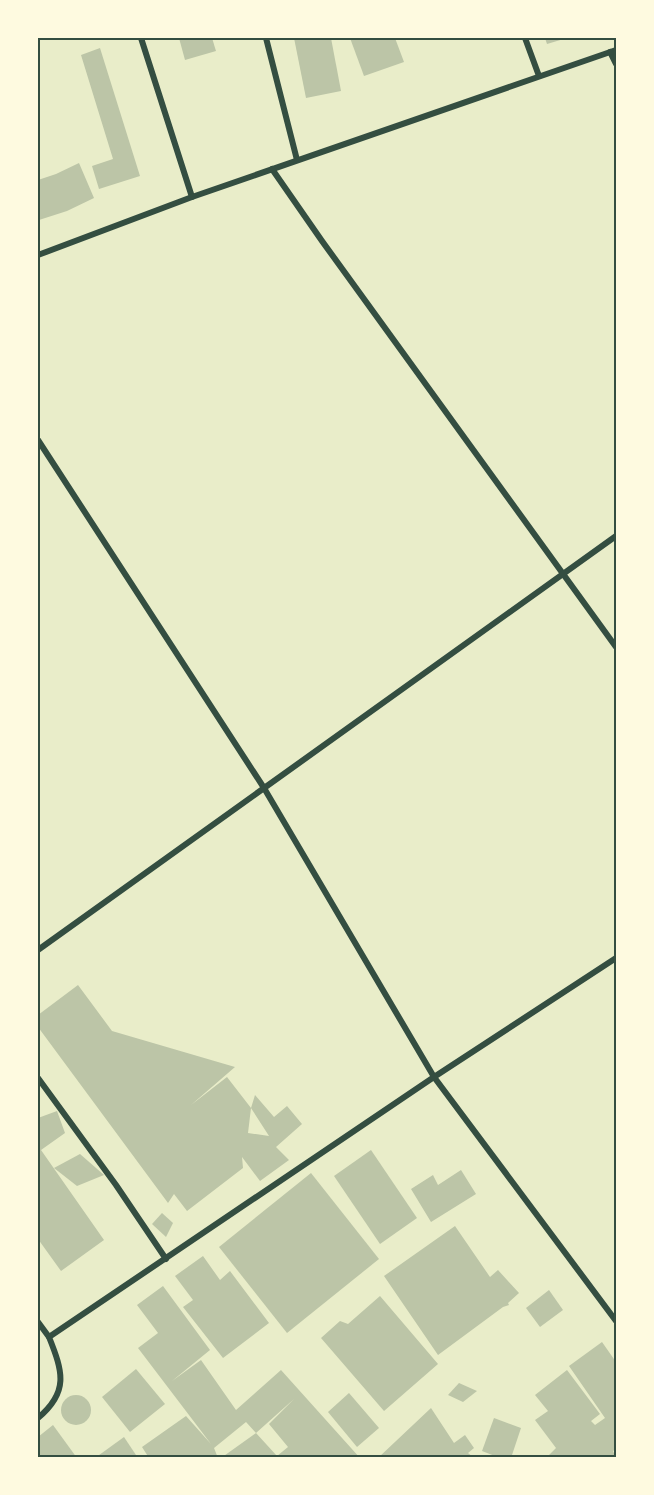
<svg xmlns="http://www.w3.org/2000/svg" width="654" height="1495" viewBox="0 0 654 1495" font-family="Signika,sans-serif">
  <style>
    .building { fill: #bcc5a7 }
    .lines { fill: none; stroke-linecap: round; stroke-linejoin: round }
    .minor { stroke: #344e41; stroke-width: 6 }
    .neatline { fill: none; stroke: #344e41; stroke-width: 2 }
  </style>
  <rect width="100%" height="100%" fill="#e9edc9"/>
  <g class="building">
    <path d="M179,38H212L216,51L185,60Z"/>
    <path d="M294,38H331L341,91L306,98Z"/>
    <path d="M350,38H395L404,62L364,76Z"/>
    <path d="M545,38H567L547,44Z"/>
    <path d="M100,48L140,176L99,189L92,166L113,159L81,55Z"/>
    <path d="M79,163L94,198L67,211L39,220L38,180L56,174Z"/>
    <path d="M78,985L112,1031L235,1067L191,1105L227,1077L251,1108L248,1133L269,1136L251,1108L255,1095L274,1117L287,1106L302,1124L276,1147L289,1160L260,1181L242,1157L243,1168L187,1211L174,1194L168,1203L38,1027V1015Z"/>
    <path d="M57,1111L65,1133L41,1150L104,1240L61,1271L38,1239V1118Z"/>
    <path d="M371,1150L417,1218L380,1244L334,1176Z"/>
    <path d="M80,1154L104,1175L77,1186L54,1168Z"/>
    <path d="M461,1170L476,1194L431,1222L411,1189L433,1175L438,1185Z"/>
    <path d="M311,1173L379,1259L287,1333L219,1247Z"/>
    <path d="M162,1213L173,1223L166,1237L152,1224Z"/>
    <path d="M455,1226L490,1277L498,1270L519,1293L508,1303L509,1305L503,1307L438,1355L384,1276Z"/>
    <path d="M203,1256L220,1280L230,1271L269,1323L223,1358L183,1307L193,1300L175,1276Z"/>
    <path d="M163,1286L210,1350L172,1381L201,1360L236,1410L281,1370L360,1458H221L256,1433L277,1456L288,1447L269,1424L294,1399L256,1433L246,1422L214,1448L218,1458H149L142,1447L186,1416L211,1444L138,1348L158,1333L137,1305Z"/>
    <path d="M549,1290L563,1310L540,1327L526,1308Z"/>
    <path d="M380,1296L438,1364L384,1411L321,1338L340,1321L348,1324Z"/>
    <path d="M602,1342L616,1362V1449L613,1451L616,1458H546L556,1448L535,1420L548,1411L535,1395L567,1370L600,1414L591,1421L595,1425L605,1418L569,1366Z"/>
    <path d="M136,1369L165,1404L130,1432L102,1397Z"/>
    <path d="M459,1383L477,1391L463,1402L448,1395Z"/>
    <path d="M349,1393L379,1428L357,1447L328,1412Z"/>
    <circle cx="76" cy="1410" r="15"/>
    <path d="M431,1408L454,1443L465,1435L474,1448L468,1453L474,1458H378Z"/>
    <path d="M494,1418L521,1428L511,1458H500L482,1451Z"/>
    <path d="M53,1425L77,1458H38V1437Z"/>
    <path d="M124,1437L138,1458H95Z"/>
  </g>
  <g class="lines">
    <g class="minor">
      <path d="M141,38L192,197"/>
      <path d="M266,38L297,160"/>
      <path d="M525,38L539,76"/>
      <path d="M610,52L616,64"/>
      <path d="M272,169L322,241L616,647"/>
      <path d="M38,255L192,197L616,50"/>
      <path d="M38,440L264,788L434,1077L616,1321"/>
      <path d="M38,950L616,536"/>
      <path d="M38,1078L116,1185L166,1259"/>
      <path d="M38,1322L49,1337"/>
      <path d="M38,1418C69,1392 63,1372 49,1337L434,1077L616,958"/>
    </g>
  </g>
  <rect width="654" height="1495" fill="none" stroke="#fefae0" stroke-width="78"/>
  <rect x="39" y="39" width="576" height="1417" class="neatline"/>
</svg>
